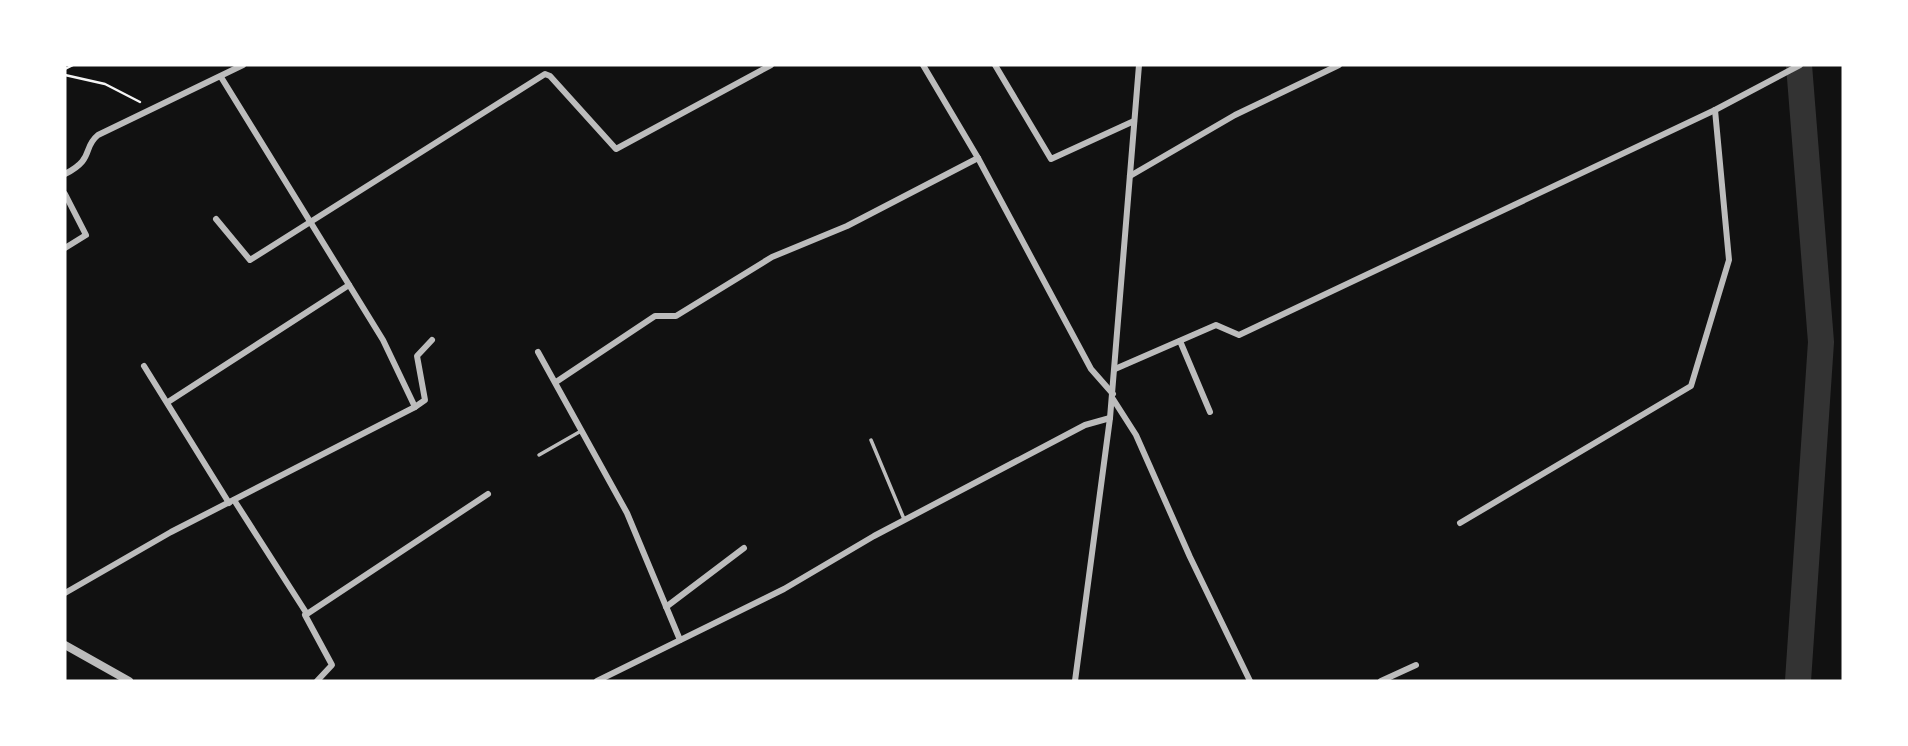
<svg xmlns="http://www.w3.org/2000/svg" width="1908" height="746" viewBox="0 0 1908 746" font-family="Inter,sans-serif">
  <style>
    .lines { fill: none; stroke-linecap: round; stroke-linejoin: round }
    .river { stroke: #333; stroke-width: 26 }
    .path { stroke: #f5f5f5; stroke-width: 2.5 }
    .service { stroke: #bcbcbc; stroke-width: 3.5 }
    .minor { stroke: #bcbcbc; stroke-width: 6 }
    .tertiary { stroke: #bcbcbc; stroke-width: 8 }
  </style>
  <rect width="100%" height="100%" fill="#111"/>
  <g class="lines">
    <path class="river" d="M1798,681L1821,342L1799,65"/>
    <g class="path">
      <path d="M65,69L73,65"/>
      <path d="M65,75L105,84L140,102"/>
    </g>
    <g class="service">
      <path d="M871,440L904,519"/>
      <path d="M539,455L581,431"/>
    </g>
    <g class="minor">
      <path d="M923,65L978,158L1091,369L1113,394"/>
      <path d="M995,65L1051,159L1134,121"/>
      <path d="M65,174C95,159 82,148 98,135L243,65"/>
      <path d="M1130,176L1235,115L1339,65"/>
      <path d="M65,194L86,235L65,248"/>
      <path d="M216,219L250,260L545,74L550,76L616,149L771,65"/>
      <path d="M1180,341L1210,412"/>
      <path d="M538,352L627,513L680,640"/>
      <path d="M144,366L229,503"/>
      <path d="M1115,369L1216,325L1239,335L1715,110L1800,65"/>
      <path d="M556,382L655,316H676L772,257L847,226L978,158"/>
      <path d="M1113,399L1136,435L1190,557L1250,681"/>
      <path d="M168,402L349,285"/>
      <path d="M415,407L425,400L417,356L432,340"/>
      <path d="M234,500L307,614L488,494"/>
      <path d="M1460,523L1691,386L1729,260L1715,110"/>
      <path d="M65,593L171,532L415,407L383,340L221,77"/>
      <path d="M666,607L744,548"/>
      <path d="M305,615L332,665L317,681"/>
      <path d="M597,681L784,589L874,536L1085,425L1110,418"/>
      <path d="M1075,681L1110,418L1139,65"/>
      <path d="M1381,681L1416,665"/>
    </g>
    <path class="tertiary" d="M65,645L129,681"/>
  </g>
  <rect width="1908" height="746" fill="none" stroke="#ffffff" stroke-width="133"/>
</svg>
